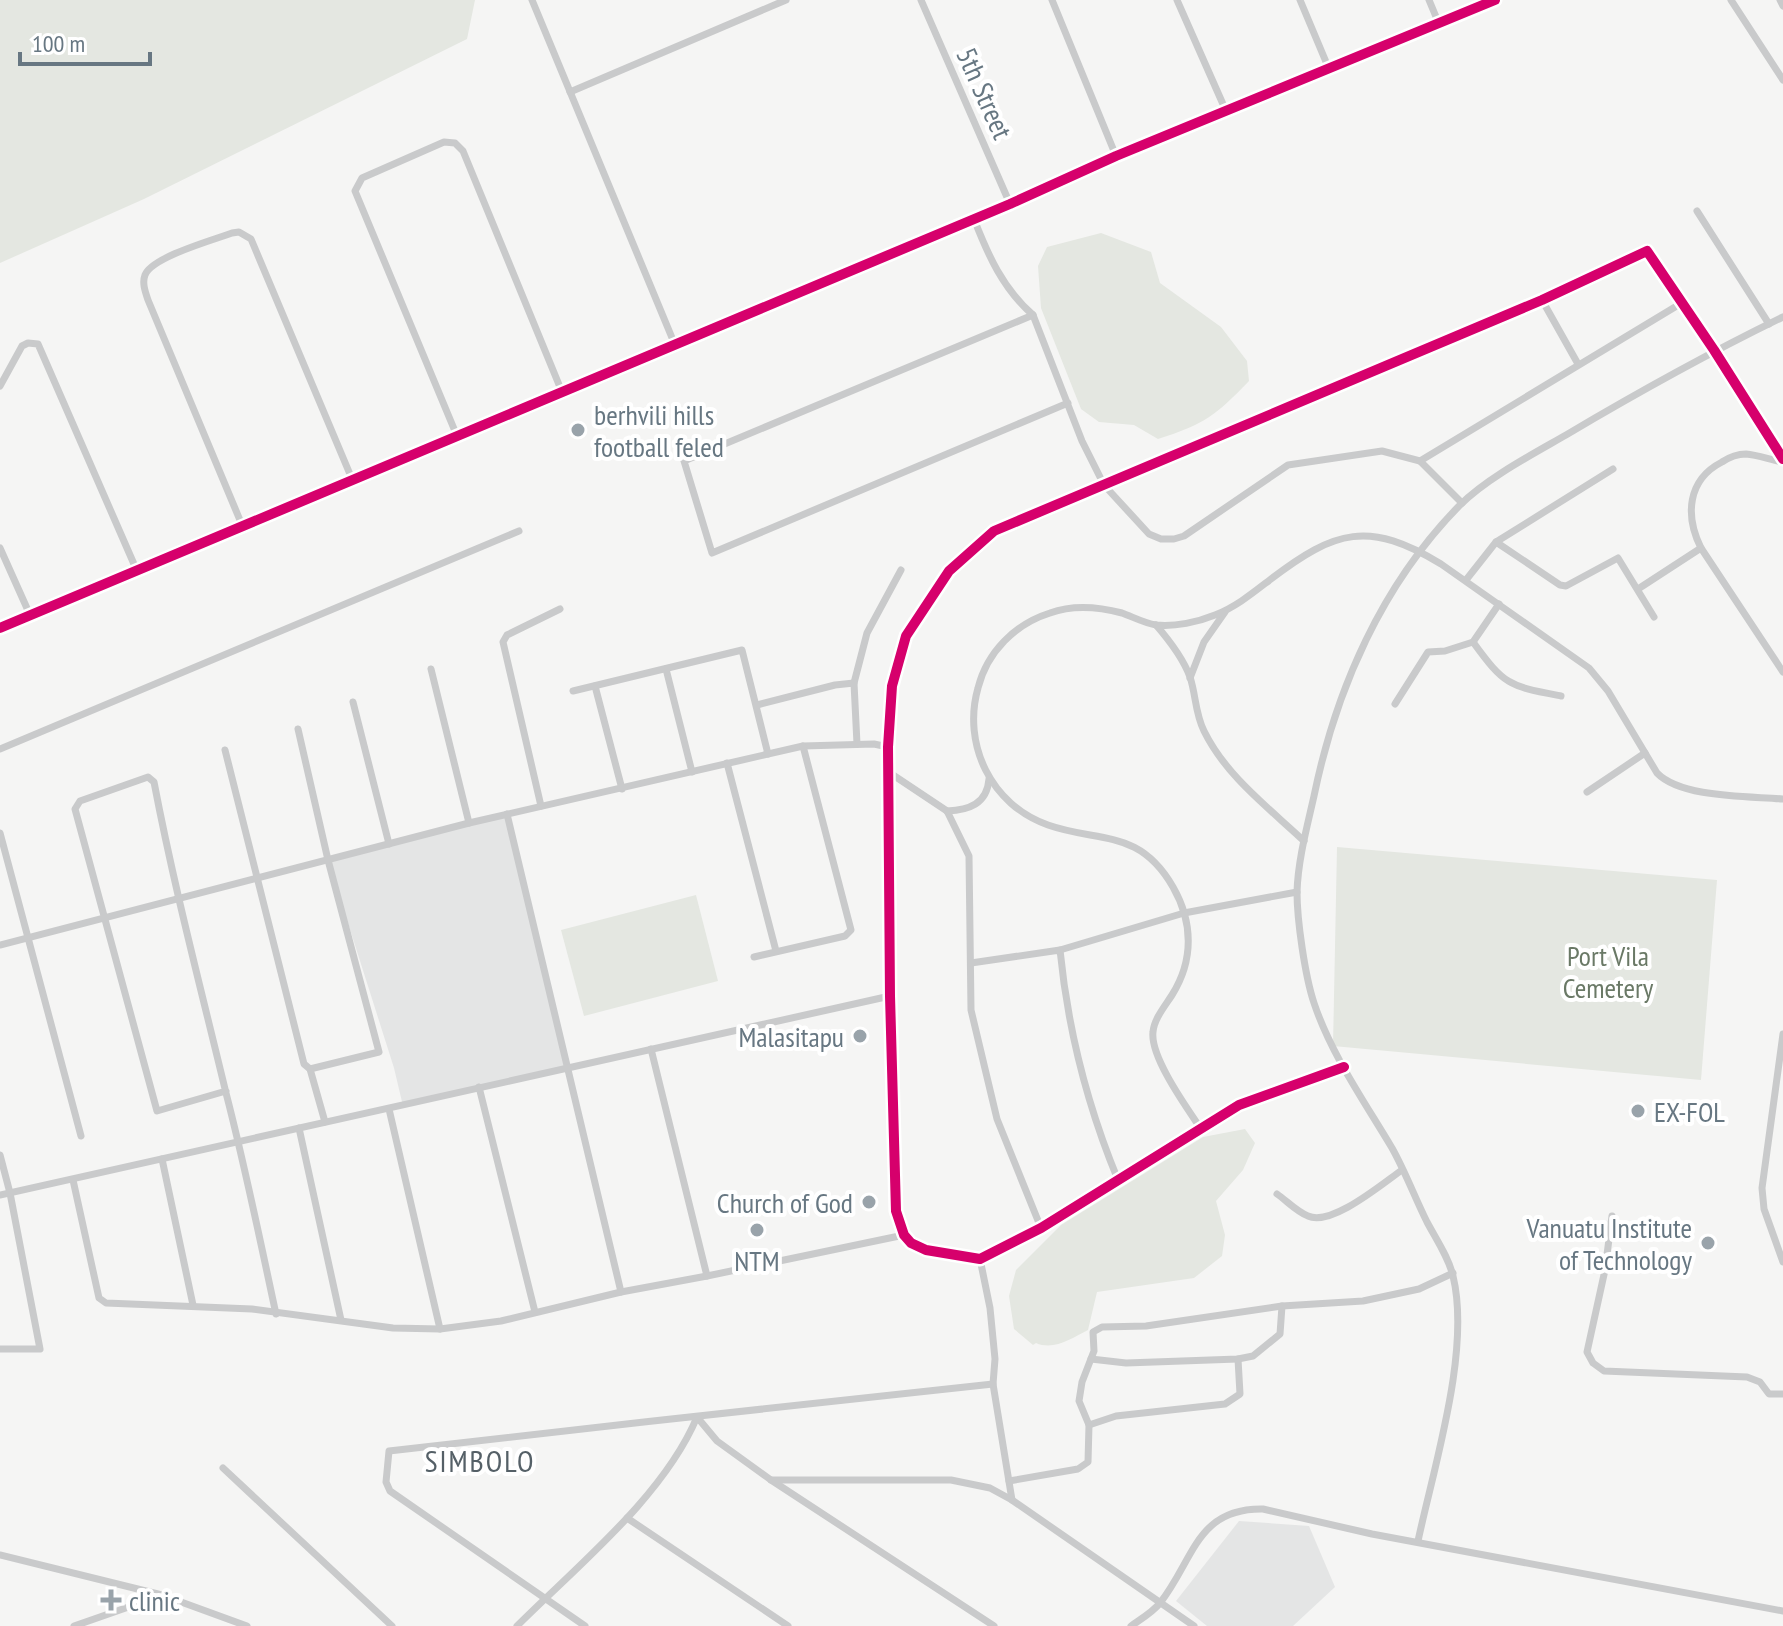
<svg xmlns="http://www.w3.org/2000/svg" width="1783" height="1626" viewBox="0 0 1783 1626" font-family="'PT Sans Narrow',sans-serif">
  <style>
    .built { fill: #e4e5e5 }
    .green { fill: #e4e7e1 }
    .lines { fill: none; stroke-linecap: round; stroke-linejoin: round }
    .minor { stroke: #c9cacb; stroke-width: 7 }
    .cycleway-casing { stroke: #fff; stroke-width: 15 }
    .cycleway { stroke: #d6006c; stroke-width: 10 }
    .poi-dot { fill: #99a3aa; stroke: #fff; stroke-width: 3 }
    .labels { text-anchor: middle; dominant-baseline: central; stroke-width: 8; stroke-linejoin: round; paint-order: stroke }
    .street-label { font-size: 28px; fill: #677782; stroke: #fff }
    .poi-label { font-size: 28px; fill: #677782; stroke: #fff; text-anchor: start }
    .park-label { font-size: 28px; fill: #6a7966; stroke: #fff }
    .neighbourhood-label { font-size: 30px; letter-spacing: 2px; fill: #556067; stroke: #fff }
  </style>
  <rect width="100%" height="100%" fill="#f5f5f4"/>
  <g class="built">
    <path d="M507,814L566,1068L403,1106L394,1068L328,860Z"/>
    <path d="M1239,1521L1309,1526L1335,1587L1293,1626H1207L1176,1601Z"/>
  </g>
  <g class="green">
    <path d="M0,0H475L467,39L144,199L0,263Z"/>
    <path d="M1101,233L1151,252L1160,283L1221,327L1247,361L1249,381C1215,416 1205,424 1158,439L1134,425L1099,422L1081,409L1041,308L1038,266L1047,247Z"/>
    <path d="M1337,847L1717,880L1701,1080L1333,1046Z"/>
    <path d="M696,895L718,981L584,1016L561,930Z"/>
    <path d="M1245,1129L1255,1143L1243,1170L1216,1201L1225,1235L1222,1256L1194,1278L1097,1292L1088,1330C1072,1338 1054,1351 1036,1343L1033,1345L1014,1329L1009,1296L1016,1270L1061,1225L1203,1137Z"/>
  </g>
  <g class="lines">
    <g class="minor">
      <path d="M532,0L675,345"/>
      <path d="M921,0L1010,204"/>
      <path d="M1052,0L1116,156"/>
      <path d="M1177,0L1226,111"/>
      <path d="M1300,0L1329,69"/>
      <path d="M1429,0L1439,24"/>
      <path d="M1731,0L1783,80"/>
      <path d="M1780,0L1783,6"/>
      <path d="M570,92L786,0"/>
      <path d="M1697,211L1769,324"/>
      <path d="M974,219C988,255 1003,289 1033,315"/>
      <path d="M1542,300L1578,364"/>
      <path d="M0,386L22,346L28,343L38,344L137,571"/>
      <path d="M1068,403L712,553L684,461L1033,315L1082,441L1104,485L1149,534L1161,539H1174L1184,536L1288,465L1382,451L1420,461L1462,503"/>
      <path d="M457,436L355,191L362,178L444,142L455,143L463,151L562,392"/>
      <path d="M1420,461L1680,304"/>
      <path d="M1783,462C1771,460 1758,455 1746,454C1738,454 1728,458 1722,462C1687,480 1685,516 1701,548L1783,672"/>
      <path d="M242,525L148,300C145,291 142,283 145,275C152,257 213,240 232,233L239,232L251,239L352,479"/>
      <path d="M1496,542L1560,585L1566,586L1618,558L1654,617"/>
      <path d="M0,548L30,615"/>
      <path d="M1466,580L1496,542L1613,469"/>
      <path d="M1638,589L1701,548"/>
      <path d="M1156,625C1169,640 1183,658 1190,677C1196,695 1195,713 1204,731C1226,776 1269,808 1304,841"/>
      <path d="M0,628L1010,204L1116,156L1495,0"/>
      <path d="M1473,642C1505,686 1509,686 1561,696"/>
      <path d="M431,669L469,823"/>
      <path d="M666,669L692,772"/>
      <path d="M1190,678L1204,642L1225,612"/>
      <path d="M854,683L867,633L901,570"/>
      <path d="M595,686L622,789"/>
      <path d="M573,691L742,650L768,754"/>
      <path d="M353,702L389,844"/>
      <path d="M1395,704L1428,652L1445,651L1473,642L1499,604"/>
      <path d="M757,705L835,685L854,683L857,744"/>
      <path d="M298,729L328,860L379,1052L310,1069"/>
      <path d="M0,749L519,531"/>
      <path d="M225,750L304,1064L310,1069L325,1122"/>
      <path d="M727,763L776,951"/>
      <path d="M890,773L947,811L969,856L971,1010L997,1119L1041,1228"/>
      <path d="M1587,792L1645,753"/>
      <path d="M541,806L503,642L507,635L560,609"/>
      <path d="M947,811C969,810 987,804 989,779"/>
      <path d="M507,814L621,1292"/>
      <path d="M0,833L81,1136"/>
      <path d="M0,945L469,823L803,746L874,744L888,747"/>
      <path d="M1060,950L1184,913L1297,892"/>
      <path d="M754,957L845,936L851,930L803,746"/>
      <path d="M971,963L1060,950C1068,1031 1087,1105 1118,1180"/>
      <path d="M1783,1034L1762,1188L1764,1209L1783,1262"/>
      <path d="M1344,1067L1239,1105L1041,1228L980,1259L926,1250L911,1243L904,1235L896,1211L890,996L888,747L892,686L906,636L949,571L994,531L1542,300L1647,251L1714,350L1783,459"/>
      <path d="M479,1087L535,1312"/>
      <path d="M226,1091L157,1111L75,809L80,801L148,777L154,782C174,887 201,989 226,1093C245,1166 260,1240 276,1314"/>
      <path d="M389,1109L440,1329"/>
      <path d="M299,1128L341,1320"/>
      <path d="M1201,1129C1187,1108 1150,1057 1153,1032C1154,1019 1165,1006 1172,995C1194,960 1193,922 1173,887C1139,828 1099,843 1048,825C991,805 962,744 978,688C987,652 1015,624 1050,613C1072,605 1099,607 1122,613C1133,617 1144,623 1156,625C1175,627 1198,622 1215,615C1236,607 1254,592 1271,579C1335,530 1369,520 1441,564L1589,668L1608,691L1657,773C1681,798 1749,796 1783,799"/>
      <path d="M0,1155L10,1193L40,1349H0"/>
      <path d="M162,1159L193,1305"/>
      <path d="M73,1180L99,1298L106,1303L252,1309L393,1328L440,1329L501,1321L621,1292L707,1276L651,1049"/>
      <path d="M1277,1194C1287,1201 1297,1212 1308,1216C1331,1227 1382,1184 1402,1170"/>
      <path d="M0,1195L890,996"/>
      <path d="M1612,1216L1605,1270L1587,1352L1593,1363L1604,1371L1747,1377L1760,1382L1769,1394H1783"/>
      <path d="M980,1259L990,1308L995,1359L993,1384L1012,1500"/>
      <path d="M707,1276L904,1235"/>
      <path d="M1091,1359L1126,1363L1238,1359L1253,1356L1280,1334L1282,1306"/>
      <path d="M697,1417L717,1441L771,1480L994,1626"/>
      <path d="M1089,1425L1116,1416L1225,1404L1240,1394L1238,1359"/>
      <path d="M223,1468L392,1626"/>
      <path d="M771,1480H951L990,1488L1012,1500L1194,1626"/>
      <path d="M1009,1481L1078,1469L1088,1462L1089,1425L1079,1401L1082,1382L1094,1351L1093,1332L1102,1327L1146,1326L1282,1306L1363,1301L1419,1289L1453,1273"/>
      <path d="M627,1518L788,1626"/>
      <path d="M1418,1541C1434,1466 1471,1350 1453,1276C1449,1258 1436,1239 1427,1222C1415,1198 1405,1171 1392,1148C1364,1101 1331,1054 1314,1003C1305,976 1297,920 1297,892C1298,860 1307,827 1314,796C1336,689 1382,584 1460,505C1487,478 1533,454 1566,435C1637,393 1709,353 1783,317"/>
      <path d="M0,1555L162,1595L247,1626"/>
      <path d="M74,1626L160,1596"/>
      <path d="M517,1626C577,1566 664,1496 697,1417"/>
      <path d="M585,1626L390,1491L386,1482L389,1451C590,1427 792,1406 993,1384"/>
      <path d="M1131,1626C1141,1619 1153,1612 1160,1603C1194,1560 1196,1508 1263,1509L1372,1534L1783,1611"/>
    </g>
    <defs>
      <g id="cycleway">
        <path d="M0,628L1010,204L1116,156L1495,0"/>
        <path d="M1344,1067L1239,1105L1041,1228L980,1259L926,1250L911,1243L904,1235L896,1211L890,996L888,747L892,686L906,636L949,571L994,531L1542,300L1647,251L1714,350L1783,459"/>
      </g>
    </defs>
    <use href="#cycleway" class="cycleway-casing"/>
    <use href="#cycleway" class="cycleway"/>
  </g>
  <g class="poi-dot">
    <circle cx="578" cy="430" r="8"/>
    <circle cx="860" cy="1036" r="8"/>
    <circle cx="1638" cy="1111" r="8"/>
    <circle cx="869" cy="1202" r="8"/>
    <circle cx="757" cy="1230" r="8"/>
    <circle cx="1708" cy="1243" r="8"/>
    <path d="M107 1588h8v8h8v8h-8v8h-8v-8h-8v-8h8z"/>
  </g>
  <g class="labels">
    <g class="street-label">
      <text transform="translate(985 93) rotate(66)">5th Street</text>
    </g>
    <g class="poi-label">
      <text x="594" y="414">berhvili hills<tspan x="594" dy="32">football feled</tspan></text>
      <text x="844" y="1036" text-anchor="end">Malasitapu</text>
      <text x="1654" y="1111">EX-FOL</text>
      <text x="853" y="1202" text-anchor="end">Church of God</text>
      <text x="1692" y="1227" text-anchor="end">Vanuatu Institute<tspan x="1692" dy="32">of Technology</tspan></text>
      <text x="757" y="1260" text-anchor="middle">NTM</text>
      <text x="129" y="1600">clinic</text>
    </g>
    <g class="park-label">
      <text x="1608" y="955">Port Vila<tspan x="1608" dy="32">Cemetery</tspan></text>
    </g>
    <g class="neighbourhood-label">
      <text x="480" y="1460">SIMBOLO</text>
    </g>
  </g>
  <path d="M20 52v12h130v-12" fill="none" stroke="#677782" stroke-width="4"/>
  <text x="32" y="52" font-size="24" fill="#677782" stroke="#ffffff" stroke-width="6" paint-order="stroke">100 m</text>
</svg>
